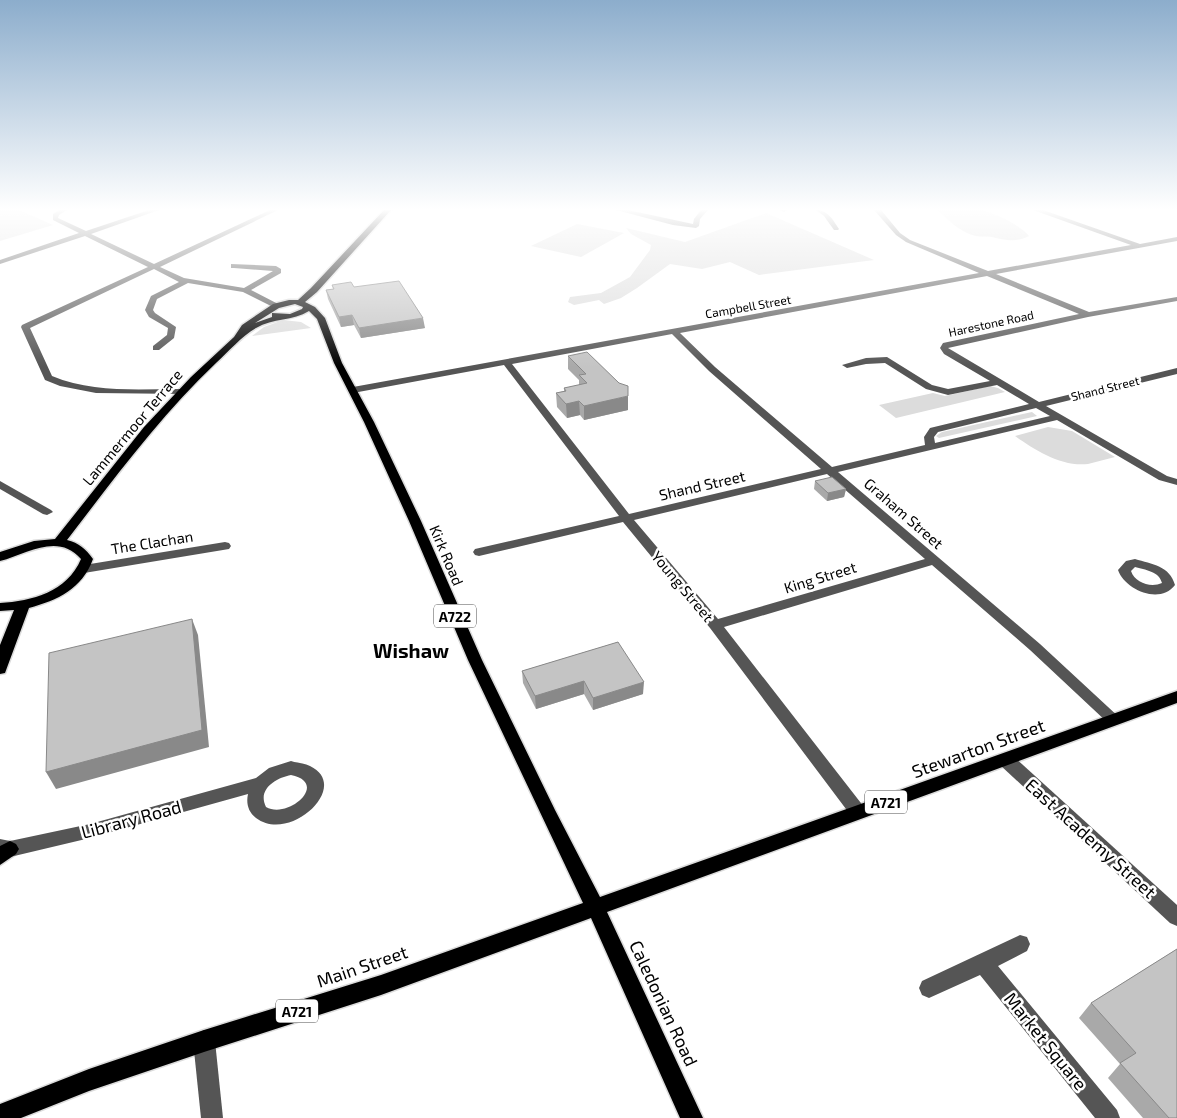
<svg xmlns="http://www.w3.org/2000/svg" width="1177" height="1118" viewBox="0 0 1177 1118" font-family="'Exo 2',sans-serif">
  <style>
    .green { fill: #dcdcdc }
    .lines { fill: none; stroke-linecap: round; stroke-linejoin: round }
    .major-casing { stroke: #dbdbdb; stroke-width: 3 }
    .minor { fill: #555; fill-rule: evenodd }
    .major { fill: #000; fill-rule: evenodd }
    .wall { fill: #a9a9a9 }
    .shaded-wall { fill: #898989 }
    .building { fill: #c4c4c4; stroke: #898989 }
    .labels { text-anchor: middle; dominant-baseline: central; stroke-width: 5; stroke-linejoin: round; paint-order: stroke }
    .far-street-label { font-size: 12px; fill: #000; stroke: #fff }
    .shield { fill: #fff; stroke: #4c4c4c; stroke-width: 1 }
    .shield-label { font-size: 14px; font-weight: bold; fill: #000 }
    .street-label { font-size: 15px; fill: #000; stroke: #fff }
    .near-street-label { font-size: 18px; fill: #000; stroke: #fff }
    .district-label { font-size: 20px; font-weight: bold; fill: #000; stroke: #fff }
  </style>
  <rect width="100%" height="100%" fill="#fff"/>
  <g class="green">
    <path d="M0,210H19L53,225L0,241Z"/>
    <path d="M937,210C951,210 967,208 981,210C995,213 1020,225 1029,236C1016,243 1005,240 992,237C987,236 981,237 976,236C961,233 948,220 937,210Z"/>
    <path d="M766,213L874,260L759,275L730,262L702,269L670,264L637,288L621,298L604,304L599,300L574,305L568,302L570,297L601,293L630,277L650,250L651,245L631,234L626,228L685,242Z"/>
    <path d="M577,224L624,233L581,257L531,246Z"/>
    <path d="M283,320L301,322L311,328L252,336L264,327Z"/>
    <path d="M990,386L998,388L1005,392L896,418L879,405L933,393L945,396Z"/>
    <path d="M1032,412L1037,416L939,438L936,436L942,432Z"/>
    <path d="M1048,427L1072,431L1115,457C1106,459 1097,462 1088,464C1061,467 1035,450 1015,436Z"/>
  </g>
  <g class="lines">
    <defs>
      <g id="major">
        <path d="M384,210H391L317,292L305,302L315,307L325,318L342,363L374,422L421,521L482,660L555,810L600,897L1177,691V703L607,912L703,1118H680L591,918L381,995L204,1052L89,1091L21,1118H0V1104L89,1069L204,1030L381,975L583,903L468,660L409,521L364,422L334,363L317,319L309,311C293,321 273,318 256,328C241,337 229,351 216,363C160,416 114,479 67,540C79,543 86,549 93,559C82,589 58,600 29,608L5,673L0,674V645L14,610L0,611V603C32,601 67,592 81,559C58,532 27,554 0,561V552L34,541L55,539L144,427L191,377L234,337L242,325L273,304L289,300H298L311,288ZM295,304L303,307L302,309L290,314L272,313V317L255,323L279,308Z"/>
        <path d="M10,841L16,844L19,849L16,854L0,865V846Z"/>
      </g>
    </defs>
    <use href="#major" class="major-casing"/>
    <g class="minor">
      <path d="M59,210H67L59,215L58,218L86,231L149,210H159L91,234L154,264L270,210H278L160,267L184,278L244,288L273,271L234,268H231V264L276,266L281,269V273L251,290L280,305L273,307L243,292L188,283L157,299L153,310L155,313L176,327L174,338L159,350H153V346L167,335L168,328L149,317L145,310L151,296L179,282L154,269L30,328L52,376C93,393 137,389 181,389L184,390V394L96,393L60,386L45,380L21,327L22,325L148,267L85,236L0,264V260L79,233L53,220V214Z"/>
      <path d="M616,210H628L693,224L694,219L701,210H708L700,219L699,226L696,228L673,225Z"/>
      <path d="M780,210H787L784,212Z"/>
      <path d="M816,210C828,210 833,220 839,229L838,230H834L824,216Z"/>
      <path d="M874,210H881L900,233L910,240L988,271L1131,245L1033,210H1043L1140,244L1177,237V241L996,274L1089,312L1177,297V301L1088,317L948,348L1039,402L1177,368V374L1046,406L1167,476L1177,479V485L1159,480L1057,420L838,472L1040,644L1121,719L1118,723L1113,725L1108,723L1030,650L932,565L724,627L864,807L867,812L864,817L858,819L852,817L710,628L623,522L479,556L475,555L473,552L475,549L619,516L504,365L353,393L348,390L353,387L979,273L906,242L896,235ZM987,276L1079,314L943,343L940,348L944,354L990,381L948,389L932,385L887,357L866,358L842,365L847,368L866,364L885,363L926,389L948,395L997,385L1029,404L930,428L924,437L925,445L832,467L715,367L680,333ZM672,334L709,371L821,469L629,514L512,364ZM1036,408L1050,416L935,443L934,437L938,432ZM827,474L925,559L718,619L634,520Z"/>
      <path d="M0,481L51,510L53,512L47,515L43,514L0,489Z"/>
      <path d="M225,542L229,543L231,546L229,549L84,573L78,569L84,565Z"/>
      <path d="M1135,559C1152,564 1170,566 1175,585C1160,605 1125,590 1118,570L1126,561ZM1135,567C1145,570 1159,571 1162,583C1151,588 1135,583 1131,571Z"/>
      <path d="M1006,754L1012,755L1177,905V926L1170,923L1000,765L998,760L1000,755Z"/>
      <path d="M291,761C297,763 304,763 310,766C352,786 290,844 256,818C248,812 246,803 248,794L90,838L10,857L0,855V839L10,841L90,824L256,778L269,768ZM291,775C330,783 288,820 266,807C257,789 276,778 291,775Z"/>
      <path d="M1020,935L1027,937L1030,944L1027,951L998,966L1117,1110L1120,1118H1095L980,975L929,998L922,995L919,988L922,981Z"/>
      <path d="M204,1030L211,1034L215,1041L223,1118H201L193,1041L197,1034Z"/>
    </g>
    <use href="#major" class="major"/>
  </g>
  <g class="wall">
    <path d="M332,285L354,287L425,328L361,338L354,325L341,327L328,299L326,290L333,289Z"/>
    <path d="M568,356L628,410L584,420L580,415L567,418L557,407L556,393L564,391V388L579,385V380L568,369Z"/>
    <path d="M815,481L846,489L844,497L827,501L814,489Z"/>
    <path d="M618,642L643,694L593,710L584,694L536,709L523,683L522,671Z"/>
    <path d="M1177,949V1118H1143L1108,1078L1120,1064L1079,1018L1091,1003Z"/>
  </g>
  <g class="shaded-wall">
    <path d="M352,315L354,325L341,327L339,317Z"/>
    <path d="M423,318L425,328L361,338L359,328Z"/>
    <path d="M628,396V410L584,420V406Z"/>
    <path d="M579,401L580,415L567,418L566,404Z"/>
    <path d="M846,489L844,497L827,501L828,493Z"/>
    <path d="M192,619L198,635L209,747L56,789L46,772Z"/>
    <path d="M584,681V694L536,709L535,696Z"/>
    <path d="M644,682L643,694L593,710V698Z"/>
  </g>
  <g class="building">
    <path d="M399,281L423,318L359,328L352,315L339,317L326,290L334,289L332,285L351,282L354,287Z"/>
    <path d="M587,352L619,383L628,386V396L584,406L579,401L566,404L556,393L566,391L564,388L587,383L579,375L586,374L568,356Z"/>
    <path d="M832,477L846,489L828,493L815,481Z"/>
    <path d="M192,619L202,730L46,772L49,653Z"/>
    <path d="M618,642L644,682L593,698L584,681L535,696L522,671Z"/>
    <path d="M1177,949V1118H1169L1120,1063L1136,1053L1091,1003Z"/>
  </g>
  <linearGradient id="sky" x2="0" y2="1"><stop stop-color="#8cadcc"/><stop offset="0.57" stop-color="#fff"/><stop offset="1" stop-color="#fff" stop-opacity="0"/></linearGradient>
  <rect width="1177" height="367" fill="url(#sky)"/>
  <g class="labels">
    <g class="far-street-label">
      <text transform="translate(748 306) rotate(-10)">Campbell Street</text>
      <text transform="translate(991 323) rotate(-12)">Harestone Road</text>
      <text transform="translate(1105 388) rotate(-14)">Shand Street</text>
    </g>
    <g class="shield">
      <rect x="434" y="604.5" width="42" height="23" rx="4"/>
      <rect x="865" y="790.5" width="42" height="23" rx="4"/>
      <rect x="276" y="999.5" width="42" height="23" rx="4"/>
    </g>
    <g class="shield-label">
      <text x="455" y="616">A722</text>
      <text x="886" y="802">A721</text>
      <text x="297" y="1011">A721</text>
    </g>
    <g class="street-label">
      <text transform="translate(132 427) rotate(-50)">Lammermoor Terrace</text>
      <text transform="translate(702 485) rotate(-13)">Shand Street</text>
      <text transform="translate(904 513) rotate(41)">Graham Street</text>
      <text transform="translate(152 542) rotate(-9)">The Clachan</text>
      <text transform="translate(447 555) rotate(67)">Kirk Road</text>
      <text transform="translate(820 577) rotate(-17)">King Street</text>
      <text transform="translate(683 586) rotate(50)">Young Street</text>
    </g>
    <g class="near-street-label">
      <text transform="translate(978 748) rotate(-20)">Stewarton Street</text>
      <text transform="translate(131 819) rotate(-15)">Library Road</text>
      <text transform="translate(1091 838) rotate(42)">East Academy Street</text>
      <text transform="translate(362 966) rotate(-19)">Main Street</text>
      <text transform="translate(664 1003) rotate(65)">Caledonian Road</text>
      <text transform="translate(1046 1041) rotate(51)">Market Square</text>
    </g>
    <g class="district-label">
      <text x="411" y="650">Wishaw</text>
    </g>
  </g>
</svg>
